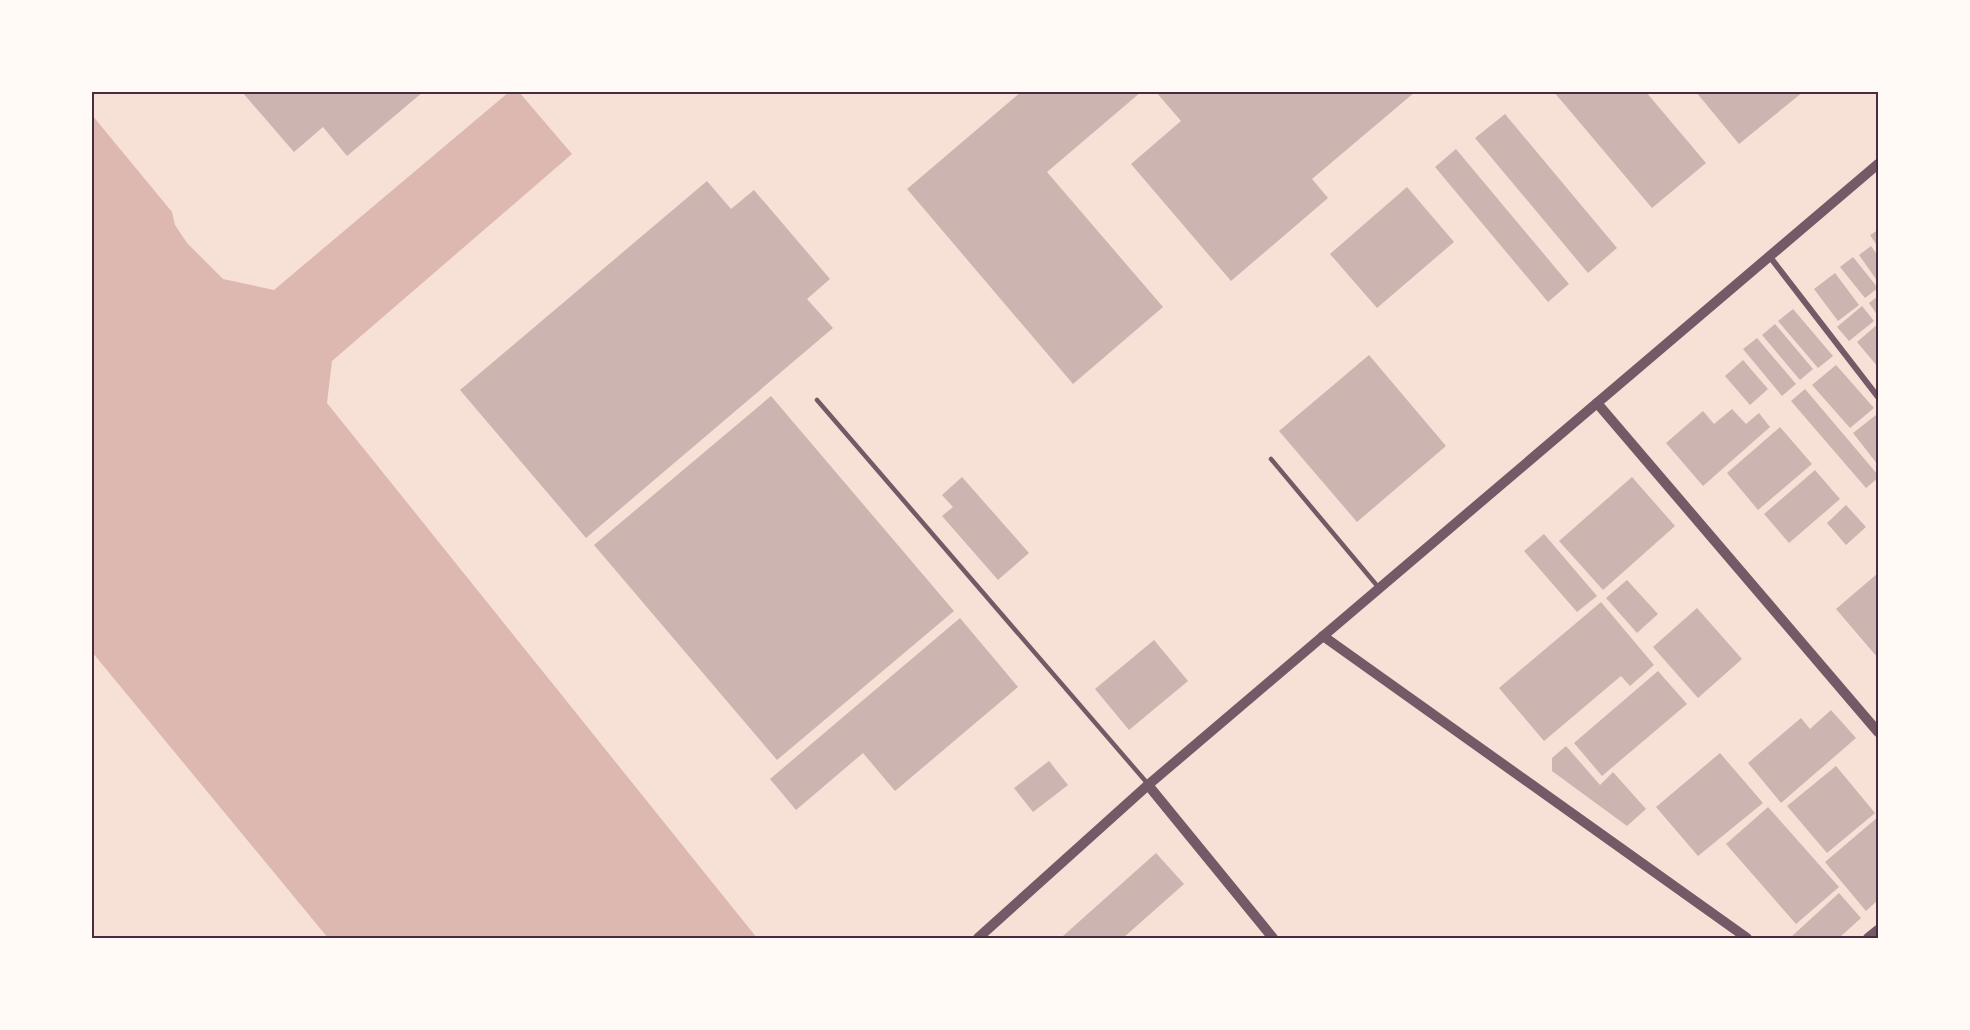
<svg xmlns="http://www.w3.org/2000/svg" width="1970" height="1030" viewBox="0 0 1970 1030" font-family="Helvetica,sans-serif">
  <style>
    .water { fill: #dcb8b0 }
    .building { fill: #ccb4b1 }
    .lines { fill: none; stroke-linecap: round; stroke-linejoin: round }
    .service { stroke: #755966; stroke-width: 4.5 }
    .minor { stroke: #755966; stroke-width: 6 }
    .tertiary { stroke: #755966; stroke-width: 10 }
    .neatline { fill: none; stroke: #4a2c40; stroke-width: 2 }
  </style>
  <rect width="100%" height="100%" fill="#f7e1d7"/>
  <path class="water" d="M509,92H519L572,154L332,361L327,403L757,938H328L92,652V115L172,212L175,225L187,243L223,279L274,290Z"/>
  <g class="building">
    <path d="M242,92H423L347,156L323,127L294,152Z"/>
    <path d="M1021,92H1141L1047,172L1163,307L1073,384L907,189Z"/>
    <path d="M1156,92H1415L1312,179L1328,198L1231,281L1131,164L1181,121Z"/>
    <path d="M1554,92H1646L1706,163L1652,208Z"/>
    <path d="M1696,92H1803L1739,144Z"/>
    <path d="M1505,114L1617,248L1588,273L1475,138Z"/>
    <path d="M1456,149L1569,284L1548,302L1435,167Z"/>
    <path d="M707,181L731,209L754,190L830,279L807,299L833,328L586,538L460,390Z"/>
    <path d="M1407,187L1454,242L1377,308L1330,254Z"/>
    <path d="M1878,230V247L1870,235Z"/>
    <path d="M1871,246L1878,256V282L1859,255Z"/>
    <path d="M1853,257L1878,288L1865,298L1840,267Z"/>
    <path d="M1835,273L1859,305L1838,321L1814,289Z"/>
    <path d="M1878,296V316L1869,303Z"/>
    <path d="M1862,306L1874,321L1849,341L1837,327Z"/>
    <path d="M1793,309L1833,356L1818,368L1778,321Z"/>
    <path d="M1775,324L1813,369L1800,380L1762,335Z"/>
    <path d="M1878,324V367L1857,342Z"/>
    <path d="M1757,338L1796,384L1782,396L1743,349Z"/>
    <path d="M1369,355L1446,446L1357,522L1279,431Z"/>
    <path d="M1743,360L1768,389L1750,405L1725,376Z"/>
    <path d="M1836,365L1874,408L1850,428L1812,385Z"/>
    <path d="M1805,389L1878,475V478L1866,488L1791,401Z"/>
    <path d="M771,396L954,611L777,760L594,545Z"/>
    <path d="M1732,409L1746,424L1759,413L1770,427L1703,486L1666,443L1703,411L1714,424Z"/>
    <path d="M1876,415L1878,418V465L1853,433Z"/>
    <path d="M1780,427L1812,464L1758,510L1727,473Z"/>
    <path d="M1815,470L1840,499L1789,543L1764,514Z"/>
    <path d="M962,477L1029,553L998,580L942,516L953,507L942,495Z"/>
    <path d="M1632,477L1675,526L1603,590L1559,541Z"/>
    <path d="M1846,505L1866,527L1846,545L1827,523Z"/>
    <path d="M1544,534L1597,596L1577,612L1524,551Z"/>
    <path d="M1878,573V658L1836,609Z"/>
    <path d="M1627,580L1658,614L1637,633L1606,598Z"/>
    <path d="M1601,602L1654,665L1630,686L1621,676L1544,741L1499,688Z"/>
    <path d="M1697,608L1742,659L1698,698L1653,647Z"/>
    <path d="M960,618L1018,687L895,791L863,753L796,810L770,779Z"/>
    <path d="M1154,640L1188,681L1129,730L1095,689Z"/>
    <path d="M1658,671L1687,704L1602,776L1574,743Z"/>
    <path d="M1831,710L1856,738L1781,803L1748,763L1801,718L1810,729Z"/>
    <path d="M1566,746L1600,785L1613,772L1646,809L1627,826L1552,771V758Z"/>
    <path d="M1720,753L1763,803L1698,856L1656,807Z"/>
    <path d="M1049,761L1068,785L1033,812L1014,788Z"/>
    <path d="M1836,766L1875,813L1827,853L1787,806Z"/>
    <path d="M1768,807L1839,887L1796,924L1726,844Z"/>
    <path d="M1878,817V900L1866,911L1825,862Z"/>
    <path d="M1156,853L1184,884L1123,938H1065L1063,936Z"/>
    <path d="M1839,893L1861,918L1839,938H1790Z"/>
  </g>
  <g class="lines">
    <g class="service">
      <path d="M817,400L1148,784"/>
      <path d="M1271,459L1379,588"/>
    </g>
    <path class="minor" d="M1770,257L1878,397"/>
    <g class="tertiary">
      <path d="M1597,403L1878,732"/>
      <path d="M1323,636L1747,938"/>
      <path d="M1148,785L1273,938"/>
      <path d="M978,938L1148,785L1878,164"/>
      <path d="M1868,938L1878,930"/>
    </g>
  </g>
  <rect width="1970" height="1030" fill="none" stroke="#fffaf5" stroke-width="186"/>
  <rect x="93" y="93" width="1784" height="844" class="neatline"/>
</svg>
